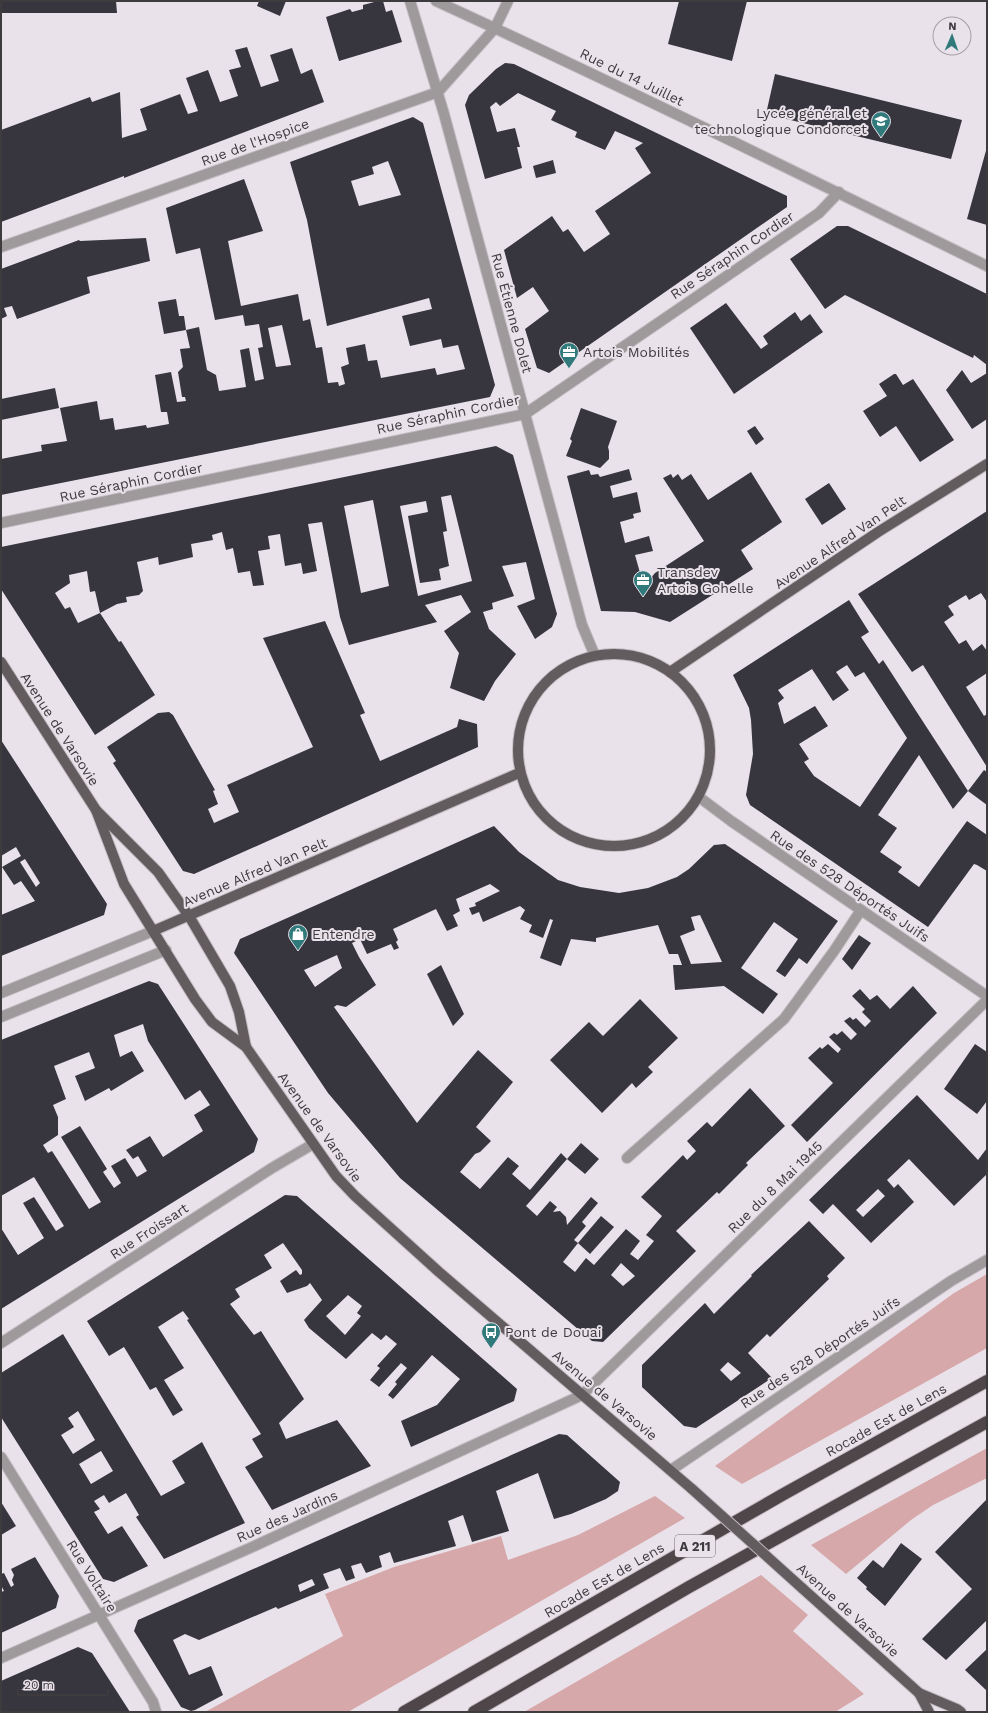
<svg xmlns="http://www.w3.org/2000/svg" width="988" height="1713" viewBox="0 0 988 1713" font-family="'Work Sans',sans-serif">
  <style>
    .green { fill: #d6a8aa }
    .building { fill: #37353d; fill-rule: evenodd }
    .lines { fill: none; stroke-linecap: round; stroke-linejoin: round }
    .minor-casing { stroke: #c4bdc4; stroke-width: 12 }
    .major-casing { stroke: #c4bdc4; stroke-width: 12 }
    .highway-casing { stroke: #c4bdc4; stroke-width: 14 }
    .minor { stroke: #9e999b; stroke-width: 10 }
    .major { stroke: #635c5f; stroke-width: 10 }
    .highway { stroke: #4f464a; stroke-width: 12 }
    .major-bridge-casing { stroke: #c4bdc4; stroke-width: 12; stroke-linecap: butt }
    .major-bridge { stroke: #635c5f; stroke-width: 10 }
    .labels { text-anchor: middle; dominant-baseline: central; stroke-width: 4; stroke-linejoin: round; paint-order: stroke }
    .shield { fill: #eae2ea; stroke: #726d72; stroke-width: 1 }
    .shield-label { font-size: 13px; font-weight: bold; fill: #3e3b3e }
    .street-label { font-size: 14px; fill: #3e3b3e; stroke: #eae2ea }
    .poi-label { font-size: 14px; fill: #3e3b3e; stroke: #eae2ea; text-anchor: start }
  </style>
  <rect width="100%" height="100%" fill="#eae2ea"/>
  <g class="green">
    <path d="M987,1274V1348L742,1484L715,1466L954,1293Z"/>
    <path d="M987,1448V1478L933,1505L911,1520L846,1574L811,1545Z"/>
    <path d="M655,1496L685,1518L348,1712H205L343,1636L325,1594L394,1567L501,1536L508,1560L578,1535Z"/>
    <path d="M761,1575L808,1615L793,1631L864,1694L835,1712H524Z"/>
  </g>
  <g class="building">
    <path d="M1,1H116L117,13H1Z"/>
    <path d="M259,1H286L280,16L257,6Z"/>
    <path d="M378,1H383L386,12L392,10L402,42L339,61L326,17L350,9L352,12L363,9V5Z"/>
    <path d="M679,1H747L732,61L668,44Z"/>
    <path d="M247,47L261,87L279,81L270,55L292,48L301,74L312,69L324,102L124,178V176L1,222V130L90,97L92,102L120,92L122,138L147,130L140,109L180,94L188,114L198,111L186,78L208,70L220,102L238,96L229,70L241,67L235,50Z"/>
    <path d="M505,63L514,64L787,196V207L549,373L537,368L525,329L549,311L533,287L517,298L504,250L552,216L563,232L568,229L584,252L610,234L595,211L651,173L635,148L643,143L615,131L605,150L575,137L577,132L551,120L556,111L518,93L500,106L496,102L490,107L497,132L515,128L520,147H517L522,168L485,179L465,105L469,95L496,69Z"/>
    <path d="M775,74L962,120L951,159L766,114Z"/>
    <path d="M413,117L423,123L495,385L490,397L1,495V459L42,451L41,445L67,441L60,408L97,401L100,420L113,418L115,430L146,425L147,428L169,424L167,412H161L155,375L171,372L177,402L186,401L185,397H182L178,372L183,367L180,349L190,348L186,330L199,327L207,370L216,375L219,391L246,387L240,350L249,348L255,381L264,379L258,348L263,347L259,324L245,326L243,315L215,320L200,248L176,254L166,208L244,179L263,231L228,241L241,306L298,294L303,321L310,319L316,348L322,347L328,383L338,382L339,386L345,384L341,367L349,364L346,348L365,344L368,361L377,360L381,378L435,368L437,375L465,369L458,345L443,348L441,339L410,346L402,316L432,309L429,298L327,326L307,220L290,162ZM388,161L401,195L359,206L351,181L374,174L372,167ZM282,325L291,365L276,367L268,328Z"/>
    <path d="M987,147V225L967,219Z"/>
    <path d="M553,160L556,173L536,178L533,166Z"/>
    <path d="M837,226H848L987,294V365L974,355L973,358L845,295L825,309L790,259Z"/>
    <path d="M146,238L150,261L87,277L90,293L17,319L12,306L4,308L7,316L1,319V269L79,240L80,241Z"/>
    <path d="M176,299L179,316H184L186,330L164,334L158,302Z"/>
    <path d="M726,303L761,349L768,344L763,336L795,312L801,321L810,314L823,332L734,394L690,328Z"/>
    <path d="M962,370L971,383L987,373V419L972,429L946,390Z"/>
    <path d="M894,374H896L903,385L913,379L954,440L920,462L896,426L880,437L863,411L887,396L879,384Z"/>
    <path d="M55,388L59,408L1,420V399Z"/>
    <path d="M581,408L617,421L608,447L609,451V459L600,468L566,456L572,441L570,439Z"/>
    <path d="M755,426L764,439L756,445L747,431Z"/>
    <path d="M496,446L513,455L557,614L552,627L535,639L517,606L535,599L526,562L502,566L514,596L492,603L493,609L483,612L489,629L516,654L495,681L484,701L450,688L459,653L444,631L471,612L461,595L425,605L437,622L349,645L340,617L322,522L308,524L317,571L303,574L301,563L285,566L280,534L268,536L270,549L258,551L264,585L253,586L250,571L238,573L233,548L226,550L222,532L212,535L213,540L191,544L193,557L159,565L158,557L137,562L143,591L139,595L126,597L127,602L117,604L100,613L95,591L90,592L87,571L69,575L70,583L55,593L65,609L70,607L78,623L100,613L119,642L121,641L155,695L95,735L1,589V547ZM451,495L472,581L418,596L400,506L426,501L428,512L408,516L420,583L441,580L439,569L449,566L443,532L447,531L441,497ZM373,500L389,586L361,593L344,506Z"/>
    <path d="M629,469L632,480L610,486L613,498L637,492L641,512L633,514L634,518L620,522L625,543L649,536L653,551L635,555L644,587L649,586L650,579L655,573L704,541L663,478L671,474L673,478L678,474L682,480L691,474L708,500L751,472L782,522L741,550L753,569L670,622L635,612L601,611L567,476L589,470L591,475L598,474L600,477Z"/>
    <path d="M829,483L846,509L822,525L805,499Z"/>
    <path d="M987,511V602L981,593L969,600L966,595L948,606L954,615L944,622L959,644L966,640L973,651L982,644L987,651V673L966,687L984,716L987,714V767L923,665L912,672L858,594Z"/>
    <path d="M849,600L869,632L861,637L879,664L883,660L968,791L953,809L919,755L878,815L897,828L880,852L902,867L898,872L919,887L967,821L987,835V871L977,865L974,864L928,927L750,805L746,795L753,754L751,720L749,708L733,675ZM847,665L855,677L864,672L907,738L860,807L814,776L804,762L809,759L799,744L828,726L815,706L784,724L778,703L784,698L778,690L812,669L833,701L849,690L836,672Z"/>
    <path d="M325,621L365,713L360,715L380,761L457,727L459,719L477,724L478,747L194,874L183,871L113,763L116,761L107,747L158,713L169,712L173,715L215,790L213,791L218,804L208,809L214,823L239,812L227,785L313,747L263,638Z"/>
    <path d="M1,740L107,904L104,915L1,956V915L35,901L21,881L14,885L2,867L21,856L16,847L1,856ZM25,859L40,883L36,887L20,862Z"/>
    <path d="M984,770L987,772V805L968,791Z"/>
    <path d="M494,826L519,852L558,880L580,887L619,893L648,888L677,877L689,869L714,845L725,844L838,921L807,964L799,958L785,977L776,971L798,939L774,922L741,968L778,994L763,1014L724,986L675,990L673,965H682L678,954H669L658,925L596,938V942L571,939L561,966L540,958L553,920L550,919L543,938L529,932L532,925L520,919L525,910L520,906L483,922L479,912L472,915L469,908L476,906L475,903L500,891L490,884L456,899L460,911L453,915L458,926L447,931L436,909L393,929L398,940L396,942L399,948L394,950L391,944L367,954L360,939L352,943L359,957L376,985L346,1007L337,1005L334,1007L417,1123L478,1050L513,1082L476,1127L491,1141L480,1152L475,1154L460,1172L480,1189L508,1157L519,1166L512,1174L530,1190L561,1153L567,1159L526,1206L537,1216L550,1201L557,1207L553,1212L560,1211L566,1217L567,1225L591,1197L598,1203L582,1222L586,1226L574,1240L578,1243L563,1262L575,1272L586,1258L594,1265L626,1229L640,1241L630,1254L638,1260L654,1241L646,1235L662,1216L641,1197L683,1155L687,1160L696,1151L687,1141L707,1122L712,1127L750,1088L785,1126L746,1163L748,1165L719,1194L717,1192L676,1231L696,1251L603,1342L592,1341L400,1178L328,1093L234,953L240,939ZM700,915L722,962L691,964L680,936L695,930L691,917ZM337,955L342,968L315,987L304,970ZM621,1263L635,1276L623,1286L611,1275Z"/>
    <path d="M859,935L871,943L852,970L842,959Z"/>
    <path d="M441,965L464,1014L453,1026L427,974Z"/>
    <path d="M149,981L158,984L258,1139L254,1152L1,1309V1228L18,1255L44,1238L23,1203L34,1197L56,1231L64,1226L34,1177L1,1196V1040ZM143,1024L148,1041L185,1100L200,1090L210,1105L194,1115L203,1131L163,1157L150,1136L126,1150L133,1159L138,1156L147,1171L137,1177L125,1158L111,1166L121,1183L114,1188L103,1172L107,1169L80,1126L61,1137L101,1202L89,1209L52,1151L48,1153L43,1145L58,1135V1117L53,1105L66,1099L54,1066L89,1052L95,1068L75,1076L85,1101L109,1088L111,1091L144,1071L132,1051L120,1057L114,1035Z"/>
    <path d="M913,986L937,1013L807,1142L791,1125L833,1083L808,1058L820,1047L822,1049L828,1044L838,1053L841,1049L829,1037L834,1033L837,1035L842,1031L851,1040L857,1034L844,1021L850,1017L853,1020L856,1018L865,1027L871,1021L862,1012L865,1009L852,996L860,989L870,1000L877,995L890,1009Z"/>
    <path d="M640,999L678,1038L648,1067L653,1072L636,1088L632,1083L602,1113L550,1060L589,1022L603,1036Z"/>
    <path d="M975,1044L987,1052V1101L977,1114L944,1089Z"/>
    <path d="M917,1095L978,1160L987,1148V1174L954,1206L909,1159L887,1180L894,1188L898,1184L914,1202L871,1243L833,1204L823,1214L809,1200ZM878,1189L885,1196L863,1217L856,1210Z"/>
    <path d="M581,1143L599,1159L585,1174L567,1159Z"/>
    <path d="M285,1195L297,1196L517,1389L514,1401L411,1447L401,1421L437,1405L460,1379L432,1355L393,1399L388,1395L397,1384L395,1382L407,1368L401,1363L379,1387L370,1380L380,1368L377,1366L397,1344L386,1335L381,1340L372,1333L346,1359L309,1328L304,1320L322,1300L310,1283L307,1286L287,1293L280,1281L296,1270L300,1275L302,1274V1270L283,1243L264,1255L272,1268L235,1289L240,1297L230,1304L254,1335L261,1331L304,1399L279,1423L286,1439L337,1420L371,1466L272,1510L245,1467L263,1457L252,1439L261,1434L187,1320L189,1319L183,1311L158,1327L184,1368L164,1380L183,1410L173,1416L156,1387L150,1390L124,1347L109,1356L87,1321ZM348,1295L362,1306L357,1313L361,1316L345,1335L326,1316Z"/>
    <path d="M601,1216L614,1227L590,1254L578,1243Z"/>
    <path d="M809,1221L845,1258L827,1276L829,1279L770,1337L767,1334L748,1353L772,1378L696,1428L684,1426L642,1387V1365L705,1303L714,1314L752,1276L751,1275ZM728,1362L741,1373L731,1381L720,1370Z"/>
    <path d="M63,1334L161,1496L185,1483L172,1461L202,1442L245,1523L164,1559L136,1517L139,1515L126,1493L109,1503L104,1495L94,1501L100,1509L94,1512L108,1534L122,1526L148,1566L114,1582L103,1579L1,1417V1373ZM78,1411L95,1440L73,1454L61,1435L74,1427L68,1418ZM101,1451L113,1471L91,1484L79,1464Z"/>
    <path d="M559,1434L567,1435L620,1482L618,1491L606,1499L571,1514L554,1519L538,1473L496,1491L509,1531L472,1542L463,1515L448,1521L456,1546L394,1563L390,1552L379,1556L382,1567L366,1573L361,1563L351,1566L355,1578L346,1581L340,1568L323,1574L329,1588L278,1609L276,1607L199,1640L185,1634L173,1640L189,1675L211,1666L223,1695L195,1710L191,1711L181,1707L134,1631L138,1620ZM312,1579L315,1585L300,1592L298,1585Z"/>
    <path d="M987,1499V1620L946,1660L922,1639L972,1589L935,1552Z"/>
    <path d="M1,1502L16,1526L1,1535Z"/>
    <path d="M901,1543L922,1559L885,1606L866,1589L867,1587L857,1578L873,1560L883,1568Z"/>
    <path d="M35,1557L59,1596L56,1608L1,1633V1592L4,1591L1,1585V1574L4,1573L11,1587L14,1585L12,1580L14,1575L11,1569Z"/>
    <path d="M78,1647L92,1653L130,1712H1V1681Z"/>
    <path d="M987,1649V1691L965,1670Z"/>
  </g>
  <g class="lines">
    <defs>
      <g id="minor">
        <path d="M410,1L444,114L582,625L595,656"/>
        <path d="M436,1C621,86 804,176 987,266"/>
        <path d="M1,247L438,92L495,28L508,1"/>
        <path d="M1,523L525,414L819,213L839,192"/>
        <path d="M699,797L731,821L987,996"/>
        <path d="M1,993L153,931"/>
        <path d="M1,1017L166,950"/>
        <path d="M627,1158L784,1019L834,951L861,910"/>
        <path d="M1,1343L272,1168L313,1144"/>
        <path d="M1,1457L153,1702L156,1712"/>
        <path d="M671,1470L951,1281L987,1260"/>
        <path d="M1,1658L250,1548L582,1395L987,1000"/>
      </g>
      <g id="major">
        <circle cx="614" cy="750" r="96"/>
        <path d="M1,662L96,810L158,872L189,916L230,986L239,1012L246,1047"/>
        <path d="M670,672L878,532L987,464"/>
        <path d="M96,810L124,884L195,999L212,1022L246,1047L336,1176L355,1196L439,1272L692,1489"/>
        <path d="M153,931L519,773"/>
        <path d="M802,1588L919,1693L957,1709L961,1712"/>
        <path d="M919,1693L929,1712"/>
      </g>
      <g id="highway">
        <path d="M404,1712L782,1495L987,1381"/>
        <path d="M474,1712L689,1587L987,1422"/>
      </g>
    </defs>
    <use href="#minor" class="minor-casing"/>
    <use href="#major" class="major-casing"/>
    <use href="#highway" class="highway-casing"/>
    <use href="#minor" class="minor"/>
    <use href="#major" class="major"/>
    <use href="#highway" class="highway"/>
    <defs>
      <path id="major-bridge" d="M692,1489L802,1588"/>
    </defs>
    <use href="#major-bridge" class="major-bridge-casing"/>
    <use href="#major-bridge" class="major-bridge"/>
  </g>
  <defs>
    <symbol id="school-pin" viewBox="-11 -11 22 30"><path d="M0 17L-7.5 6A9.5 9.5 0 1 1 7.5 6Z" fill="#317a7c" stroke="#eae2ea"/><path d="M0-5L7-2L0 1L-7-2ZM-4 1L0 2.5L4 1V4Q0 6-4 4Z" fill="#fff"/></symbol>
    <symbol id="office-pin" viewBox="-11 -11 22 30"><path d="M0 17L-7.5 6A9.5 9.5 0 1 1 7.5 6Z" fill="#317a7c" stroke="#eae2ea"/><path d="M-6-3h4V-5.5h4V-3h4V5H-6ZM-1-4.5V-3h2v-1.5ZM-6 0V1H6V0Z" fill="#fff"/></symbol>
    <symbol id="shop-pin" viewBox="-11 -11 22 30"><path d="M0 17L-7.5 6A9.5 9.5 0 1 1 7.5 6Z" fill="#317a7c" stroke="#eae2ea"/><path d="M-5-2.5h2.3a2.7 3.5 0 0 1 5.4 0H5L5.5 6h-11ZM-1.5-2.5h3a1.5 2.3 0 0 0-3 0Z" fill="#fff"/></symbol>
    <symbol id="bus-pin" viewBox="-11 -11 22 30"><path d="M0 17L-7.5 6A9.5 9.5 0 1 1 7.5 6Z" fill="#317a7c" stroke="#eae2ea"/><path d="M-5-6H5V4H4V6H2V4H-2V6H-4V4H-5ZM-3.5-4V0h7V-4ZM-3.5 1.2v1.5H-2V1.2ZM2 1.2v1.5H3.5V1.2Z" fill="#fff"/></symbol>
  </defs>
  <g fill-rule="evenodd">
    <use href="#school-pin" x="870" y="110" width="22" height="30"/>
    <use href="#office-pin" x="558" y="341" width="22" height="30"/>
    <use href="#office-pin" x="632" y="569" width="22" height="30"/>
    <use href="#shop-pin" x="287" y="923" width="22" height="30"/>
    <use href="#bus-pin" x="480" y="1321" width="22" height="30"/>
  </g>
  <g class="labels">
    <rect class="shield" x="675" y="1535" width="40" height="22" rx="3"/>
    <g class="shield-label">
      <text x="695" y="1546">A 211</text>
    </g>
    <g class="street-label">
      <text transform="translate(632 77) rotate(26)">Rue du 14 Juillet</text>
      <text transform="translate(255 142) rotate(-20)">Rue de l'Hospice</text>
      <text transform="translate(732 255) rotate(-34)">Rue Séraphin Cordier</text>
      <text transform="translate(512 313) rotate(75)">Rue Étienne Dolet</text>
      <text transform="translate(448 414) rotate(-12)">Rue Séraphin Cordier</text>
      <text transform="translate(131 482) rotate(-12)">Rue Séraphin Cordier</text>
      <text transform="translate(840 542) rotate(-34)">Avenue Alfred Van Pelt</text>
      <text transform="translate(60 729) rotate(57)">Avenue de Varsovie</text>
      <text transform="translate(255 872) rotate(-23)">Avenue Alfred Van Pelt</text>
      <text transform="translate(850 886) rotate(34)">Rue des 528 Déportés Juifs</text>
      <text transform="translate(320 1127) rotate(54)">Avenue de Varsovie</text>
      <text transform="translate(775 1187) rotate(-44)">Rue du 8 Mai 1945</text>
      <text transform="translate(149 1231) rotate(-33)">Rue Froissart</text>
      <text transform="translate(820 1352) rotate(-34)">Rue des 528 Déportés Juifs</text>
      <text transform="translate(605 1395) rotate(40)">Avenue de Varsovie</text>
      <text transform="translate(886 1420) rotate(-29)">Rocade Est de Lens</text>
      <text transform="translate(287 1516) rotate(-24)">Rue des Jardins</text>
      <text transform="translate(92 1576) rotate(58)">Rue Voltaire</text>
      <text transform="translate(604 1580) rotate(-30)">Rocade Est de Lens</text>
      <text transform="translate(848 1610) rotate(42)">Avenue de Varsovie</text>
    </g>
    <g class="poi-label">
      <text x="867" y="113" text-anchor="end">Lycée général et<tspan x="867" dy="16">technologique Condorcet</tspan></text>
      <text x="583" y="352">Artois Mobilités</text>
      <text x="657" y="572">Transdev<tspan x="657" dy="16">Artois Gohelle</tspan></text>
      <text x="312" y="934">Entendre</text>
      <text x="505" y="1332">Pont de Douai</text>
    </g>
  </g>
  <rect width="988" height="1713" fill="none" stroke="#3e3b3e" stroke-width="4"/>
  <g transform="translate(952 36) rotate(2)"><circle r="19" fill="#eae2ea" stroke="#a59fa5"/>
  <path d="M0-3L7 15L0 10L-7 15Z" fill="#317a7c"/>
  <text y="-6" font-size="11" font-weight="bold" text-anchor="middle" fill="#3e3b3e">N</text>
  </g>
  <path d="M18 1689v6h90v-6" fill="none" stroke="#3e3b3e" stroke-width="2"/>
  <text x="24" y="1689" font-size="12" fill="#3e3b3e" stroke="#eae2ea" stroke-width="3" paint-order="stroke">20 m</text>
</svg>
